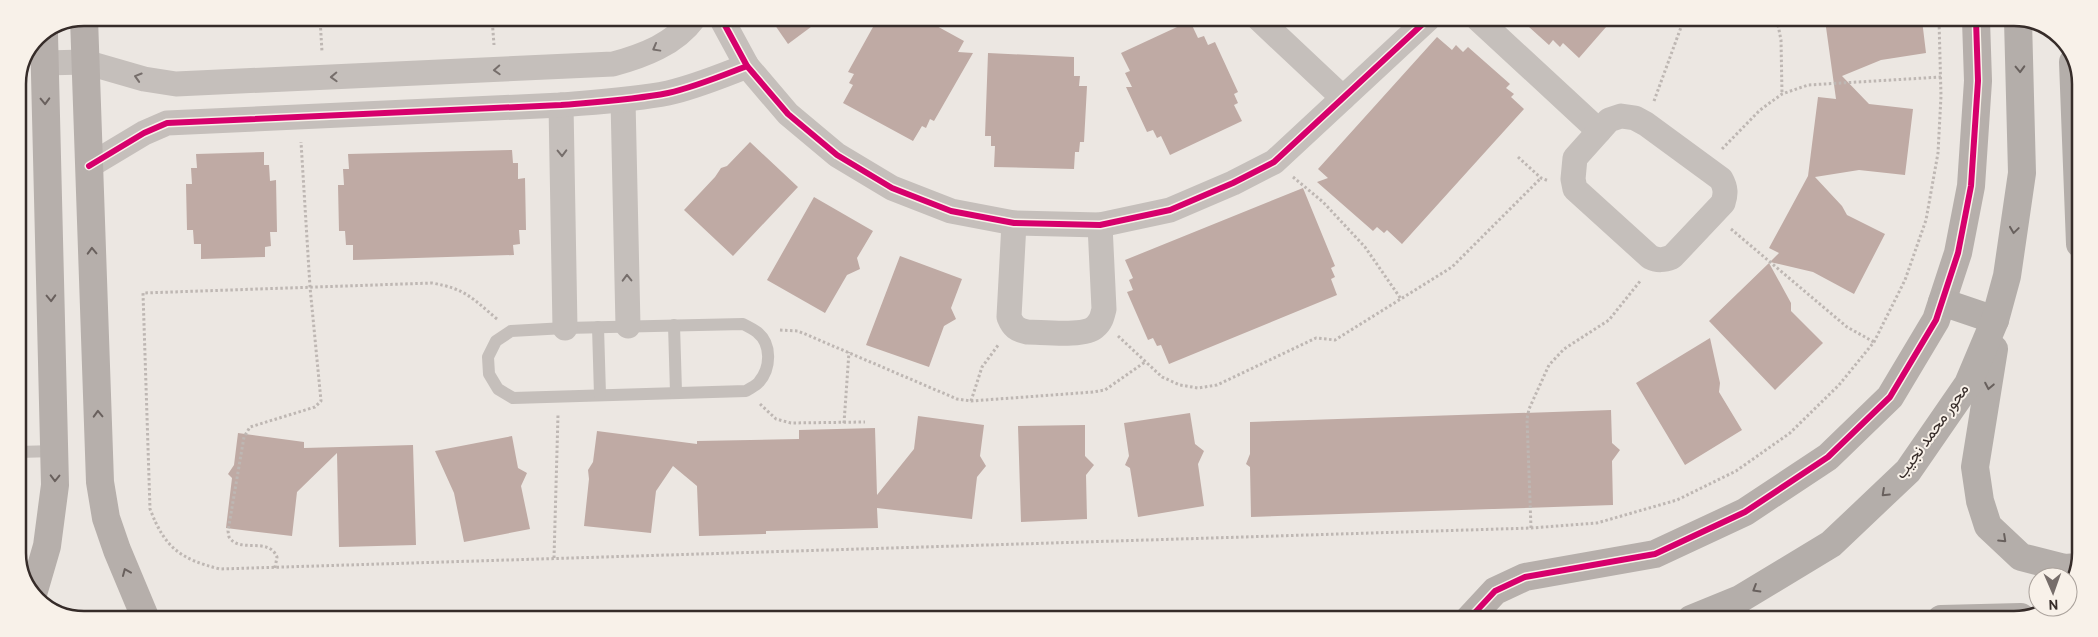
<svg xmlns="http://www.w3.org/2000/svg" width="2098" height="637" viewBox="0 0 2098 637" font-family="Overpass,Vazirmatn,sans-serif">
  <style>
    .building { fill: #bfaaa4 }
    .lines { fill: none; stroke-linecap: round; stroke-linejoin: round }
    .path { stroke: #beb7b3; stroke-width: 3; stroke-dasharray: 2.5 2.5; stroke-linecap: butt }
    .lane { stroke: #c5bfbb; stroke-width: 12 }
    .street { stroke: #c5bfbb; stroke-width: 25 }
    .secondary { stroke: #b6afab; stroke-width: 28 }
    .primary { stroke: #b4aeaa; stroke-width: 28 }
    .cycleway-casing { stroke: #f8f1e9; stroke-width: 9 }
    .cycleway { stroke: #d6006c; stroke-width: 6 }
    .oneway { stroke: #766e6b }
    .oneway2 { stroke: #68605d }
    .oneway3 { stroke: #69605d }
    .labels { text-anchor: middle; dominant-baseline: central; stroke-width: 4; stroke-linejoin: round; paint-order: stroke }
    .street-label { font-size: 16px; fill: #362c29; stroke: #f8f1e9 }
    .rim { fill: none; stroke: #362c29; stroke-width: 2.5 }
  </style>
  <rect width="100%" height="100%" fill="#ece7e2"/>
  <g class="building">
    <path d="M770,18H823L788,44Z"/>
    <path d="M878,18L924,19L964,41L958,52L973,53L934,121L930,119L926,128L922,126L913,141L843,103L853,85L849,83L854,74L848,72Z"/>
    <path d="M1520,19H1613L1579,58L1563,43L1560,47L1553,40L1549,45Z"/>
    <path d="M1825,20H1922L1926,53L1881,60L1842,76L1869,104L1913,109L1905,175L1859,170L1815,177L1842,206L1847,215L1885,234L1854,294L1813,272L1770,262L1779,253L1769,248L1808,176L1818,97L1836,99Z"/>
    <path d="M1190,21L1198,38L1204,36L1208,45L1215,42L1238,92L1234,94L1238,103L1234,105L1242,121L1170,155L1161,136L1157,138L1153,130L1147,132L1126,87H1132L1125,73L1130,71L1121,53Z"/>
    <path d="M1437,37L1452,50L1456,45L1463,52L1468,47L1510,84L1506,88L1514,94L1511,97L1524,109L1402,244L1387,230L1384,233L1377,227L1373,231L1317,182L1328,178L1318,169Z"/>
    <path d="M988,53L1074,57V76H1080L1079,86H1087L1084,142H1080L1079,152H1075L1074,169L994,167L995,146H991V136H985Z"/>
    <path d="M750,142L798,187L733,256L684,210L715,177L721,168L727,166Z"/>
    <path d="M512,150L513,163H518V179L525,178L526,230H519L520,244L513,245L514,255L353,260V245H346L345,231H339L338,185H344L343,169H349L348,154Z"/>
    <path d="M264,152V165H269L270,181L276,180L277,232H270L271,246L265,247V257L201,259V244H194L193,230H187L186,184H192L191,168H197L196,154Z"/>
    <path d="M1303,188L1335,266L1331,268L1335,277L1331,279L1337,295L1169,364L1161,345L1157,346L1153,338L1148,340L1127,292L1133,290L1129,280L1133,278L1125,260Z"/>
    <path d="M814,197L873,231L857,258L860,269L847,275L825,313L767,280Z"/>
    <path d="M900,256L962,279L951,308L956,319L944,326L929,367L866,345Z"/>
    <path d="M1769,263L1791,303V311L1823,343L1775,390L1709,321Z"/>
    <path d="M1710,338L1720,383L1719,392L1742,430L1685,465L1636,383Z"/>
    <path d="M1611,410L1612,443L1620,450L1612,461L1613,505L1251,517L1250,467L1246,464L1250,454V422Z"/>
    <path d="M1190,413L1195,444L1204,451L1198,464L1204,506L1138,517L1130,468L1125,465L1129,456L1124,423Z"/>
    <path d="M918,416L984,425L980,456L986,466L977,477L972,519L877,508L878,528L766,531V534L699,536L697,486L673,466L656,491L651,533L584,526L589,479L588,470L593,462L597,431L697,444V441L799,439V430L875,428L877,495L914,449Z"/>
    <path d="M1085,425V456L1094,465L1086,475L1087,519L1021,522L1018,426Z"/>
    <path d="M238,433L304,442V448L413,445L416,545L339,547L337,453L297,492L292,536L226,528L232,478L228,474L234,465Z"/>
    <path d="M512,436L518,468L527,473L521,486L530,529L464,542L454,493L435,451Z"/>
  </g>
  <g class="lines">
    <g class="path">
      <path d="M320,18L322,52"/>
      <path d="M492,18L494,45"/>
      <path d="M1777,20L1781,40L1782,94"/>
      <path d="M1654,101L1684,19"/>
      <path d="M1722,149L1760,110L1782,94L1808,85L1941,77"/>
      <path d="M1518,157L1541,178L1549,181"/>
      <path d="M1293,177L1323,202L1365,247L1401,299"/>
      <path d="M1731,229L1847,327L1874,342"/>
      <path d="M497,319C472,298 466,289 432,283L143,293L150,509C165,548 180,559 220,569L1531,528L1597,523L1677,500L1736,471L1790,433L1839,385L1874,342L1905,280L1926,220L1938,153L1941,96L1939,20"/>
      <path d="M780,330L798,331L957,399L971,401L1093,392L1105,390L1145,362"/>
      <path d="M1118,336L1162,377L1180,385L1198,388L1217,385L1316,338L1335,340L1452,267L1541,178"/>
      <path d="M971,401L982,367L999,344"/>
      <path d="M760,404L776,419L791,423L865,422"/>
      <path d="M844,423L849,352"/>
      <path d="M1531,528L1527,419L1529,409L1549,365L1564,349L1609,320L1641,280"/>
      <path d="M554,558L558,415"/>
      <path d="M275,568L277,557C268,536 240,554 229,537L228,531L244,437L250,427L315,407L321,401L310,287L301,142"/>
    </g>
    <g class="lane">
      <path d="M743,324C747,326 753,329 757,332C772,344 771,368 759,382C756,386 750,388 746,391L513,398L498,389L489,374L488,357L496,341L511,331L565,328Z"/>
      <path d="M674,325L676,392"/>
      <path d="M598,327L600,395"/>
      <path d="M18,452L55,451"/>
    </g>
    <g class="street">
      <path d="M721,18L747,66L788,114L837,155L892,188L951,211L1014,223L1100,225L1170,210L1233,183L1274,162L1428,19"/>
      <path d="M1259,19L1343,98"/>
      <path d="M1478,19L1599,131"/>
      <path d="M44,63L85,62L144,79L176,84L613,64C643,56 675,44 694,18"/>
      <path d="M623,100L628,326"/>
      <path d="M561,105L565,328"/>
      <path d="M1621,116L1635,118L1646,124L1721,179C1726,188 1726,194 1723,203L1672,257C1664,260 1658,261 1650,257L1575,189L1573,179L1575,158L1609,120Z"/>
      <path d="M89,166L144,133L167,123L561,105C596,102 633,100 668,93C695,87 721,76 747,66"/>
      <path d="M1014,223L1009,317C1013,327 1017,330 1027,332C1043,332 1084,337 1095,327C1101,322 1102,317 1104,309L1100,225"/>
    </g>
    <g class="secondary">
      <path d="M84,18L100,482L106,518L117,550L145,617"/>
      <path d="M33,594L47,546L55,485L44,34"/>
      <path d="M1469,619L1495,591L1525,577L1655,554L1745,512L1828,457L1890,397L1936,320L1958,253L1971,186L1978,81L1976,20"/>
    </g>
    <g class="primary">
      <path d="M2073,62L2080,244"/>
      <path d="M1942,302L1995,320"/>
      <path d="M1994,349L1975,467L1980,501L1988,526L2021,557L2065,568L2078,567"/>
      <path d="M1691,619L1740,599L1831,544L1908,471L1968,384L1995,320L2007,276L2022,173L2018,20"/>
      <path d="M1941,619L2021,617"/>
    </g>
    <defs>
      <g id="cycleway">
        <path d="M721,18L747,66L788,114L837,155L892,188L951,211L1014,223L1100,225L1170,210L1233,183L1274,162L1428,19"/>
        <path d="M89,166L144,133L167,123L561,105C596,102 633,100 668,93C695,87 721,76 747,66"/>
        <path d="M1469,619L1495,591L1525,577L1655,554L1745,512L1828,457L1890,397L1936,320L1958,253L1971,186L1978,81L1976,20"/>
      </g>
    </defs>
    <use href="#cycleway" class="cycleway-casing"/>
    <use href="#cycleway" class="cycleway"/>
  </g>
  <defs><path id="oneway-chevron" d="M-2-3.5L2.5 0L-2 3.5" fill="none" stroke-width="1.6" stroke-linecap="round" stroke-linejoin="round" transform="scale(1.25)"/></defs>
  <g class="oneway">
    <use href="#oneway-chevron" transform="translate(656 48) rotate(151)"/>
    <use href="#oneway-chevron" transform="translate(497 70) rotate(177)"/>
    <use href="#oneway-chevron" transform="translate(138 77) rotate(-163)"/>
    <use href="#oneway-chevron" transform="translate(334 77) rotate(178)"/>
    <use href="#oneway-chevron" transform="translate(562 153) rotate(89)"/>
    <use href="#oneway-chevron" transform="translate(627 278) rotate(-91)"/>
  </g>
  <g class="oneway2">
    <use href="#oneway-chevron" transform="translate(2020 69) rotate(88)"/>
    <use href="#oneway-chevron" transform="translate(2014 230) rotate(98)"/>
    <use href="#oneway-chevron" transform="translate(1989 386) rotate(101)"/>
    <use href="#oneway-chevron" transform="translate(1885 493) rotate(137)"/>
    <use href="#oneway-chevron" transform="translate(2003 539) rotate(43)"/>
    <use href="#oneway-chevron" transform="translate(1756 589) rotate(149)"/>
  </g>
  <g class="oneway3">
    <use href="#oneway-chevron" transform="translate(45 101) rotate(88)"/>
    <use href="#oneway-chevron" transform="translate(92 251) rotate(-92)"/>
    <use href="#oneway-chevron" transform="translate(51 298) rotate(88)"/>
    <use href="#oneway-chevron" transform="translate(98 414) rotate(-92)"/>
    <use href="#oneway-chevron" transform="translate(55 478) rotate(91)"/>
    <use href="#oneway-chevron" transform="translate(126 572) rotate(-113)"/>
  </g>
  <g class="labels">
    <g class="street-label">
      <text transform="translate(1933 432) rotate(-54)">محور محمد نجيب</text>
    </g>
  </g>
  <path d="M0 0H2098V637H0ZM84 26H2014A58 58 0 0 1 2072 84V553A58 58 0 0 1 2014 611H84A58 58 0 0 1 26 553V84A58 58 0 0 1 84 26Z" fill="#f8f1e9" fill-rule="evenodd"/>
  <path class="rim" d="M84 26H2014A58 58 0 0 1 2072 84V553A58 58 0 0 1 2014 611H84A58 58 0 0 1 26 553V84A58 58 0 0 1 84 26Z"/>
  <g transform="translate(2053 592) rotate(178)"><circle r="24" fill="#f8f1e9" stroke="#aaa29c"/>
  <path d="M0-4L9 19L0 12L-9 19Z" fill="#766d6a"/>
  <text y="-8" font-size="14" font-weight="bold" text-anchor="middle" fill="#362c29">N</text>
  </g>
</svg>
